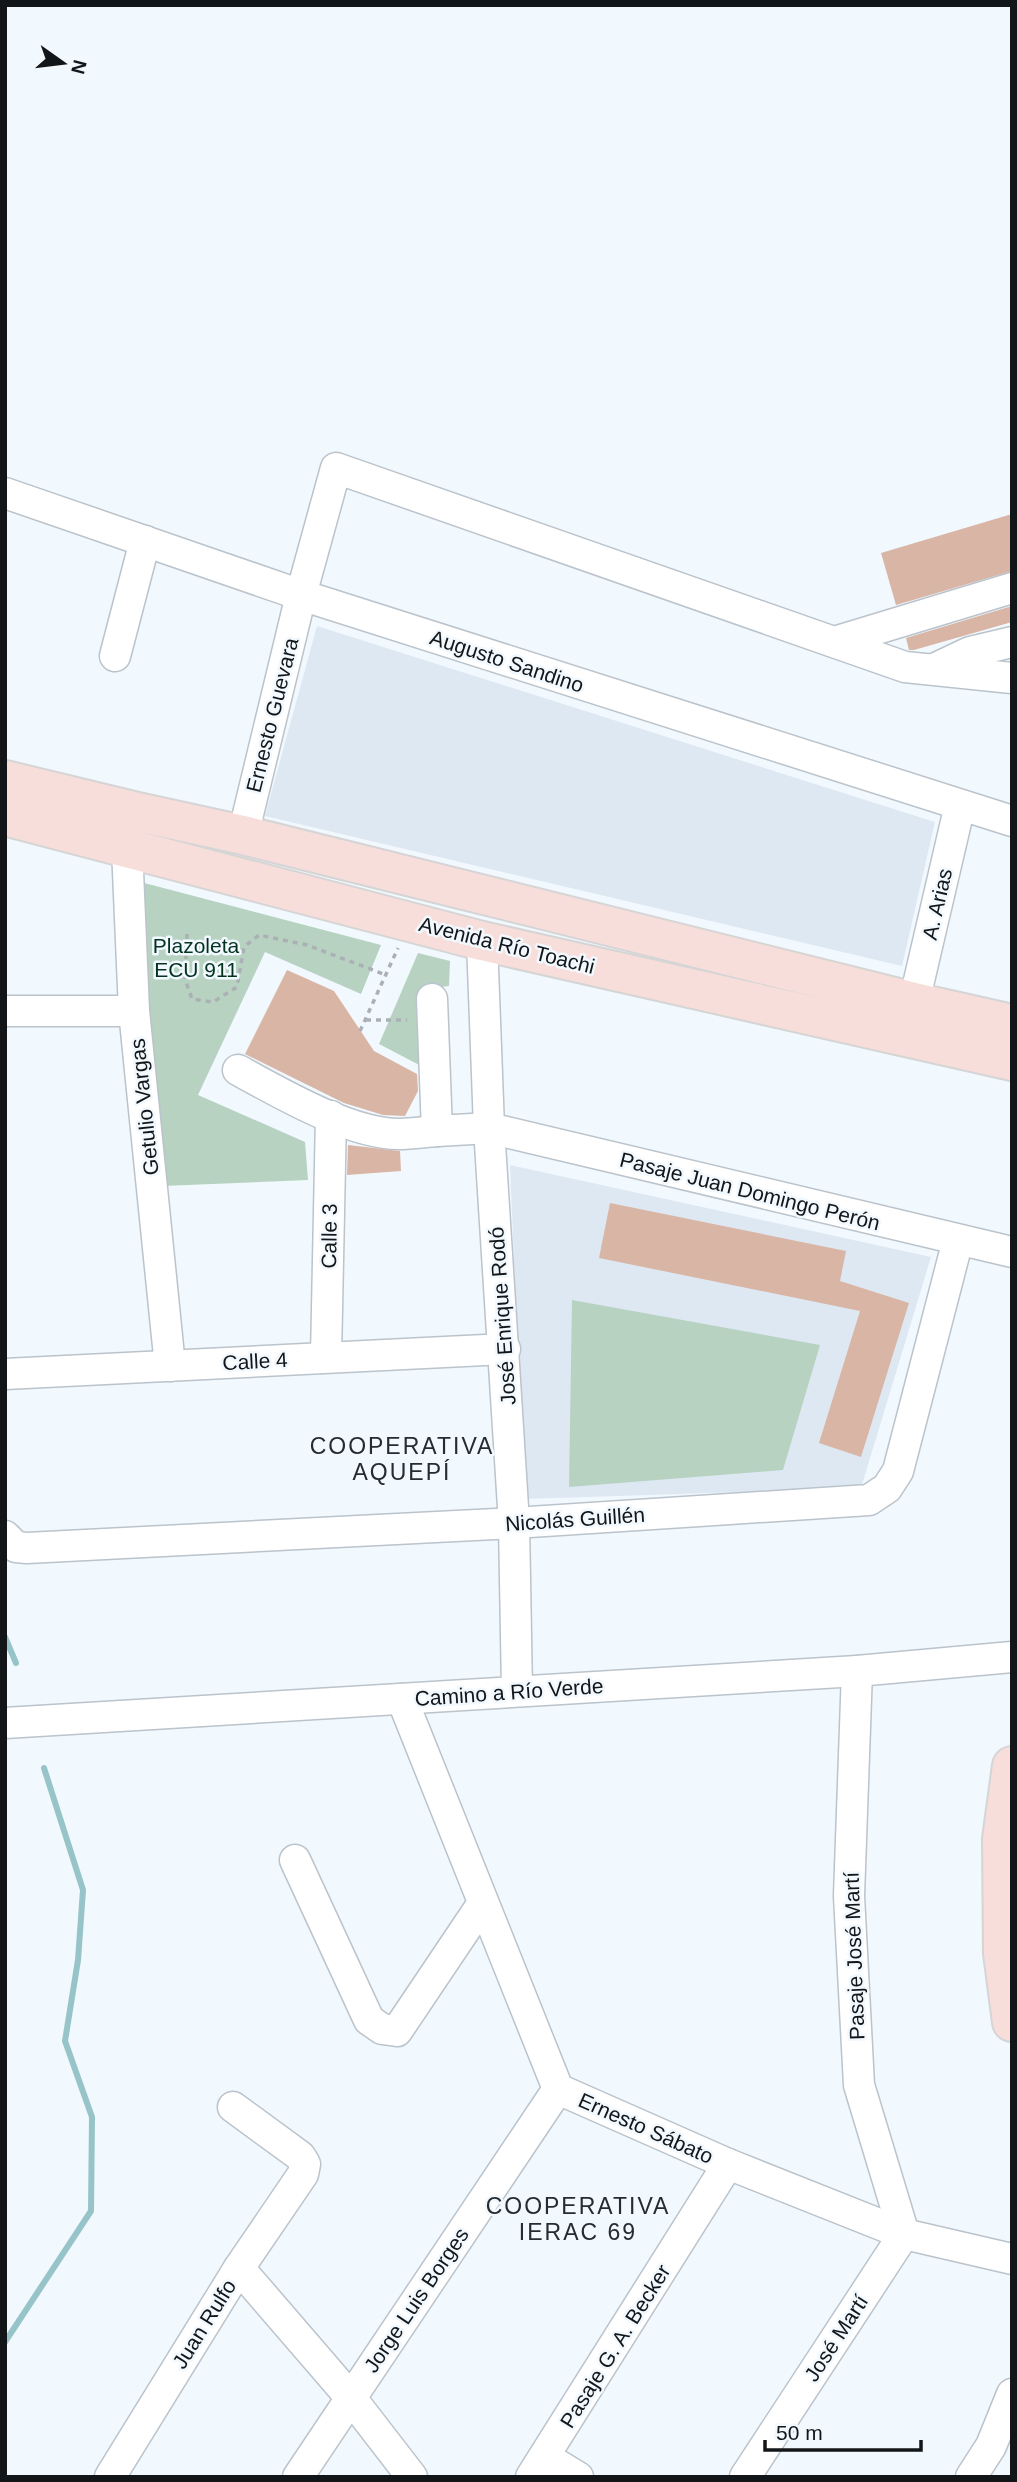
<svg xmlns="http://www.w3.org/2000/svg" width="1017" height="2482" viewBox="0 0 1017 2482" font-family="Arial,sans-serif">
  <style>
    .built { fill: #dee8f3 }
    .green { fill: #b7d2c1 }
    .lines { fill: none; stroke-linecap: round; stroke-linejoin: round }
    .stream { stroke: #97c4c8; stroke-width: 6 }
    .building { fill: #d9b5a5 }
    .minor-casing { stroke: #bbc3cb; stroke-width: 33 }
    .major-casing { stroke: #d5d5d5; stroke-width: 42 }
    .path { stroke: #aab0b4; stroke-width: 3.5; stroke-dasharray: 5 5; stroke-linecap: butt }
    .minor { stroke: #fff; stroke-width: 30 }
    .major { stroke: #f8dedb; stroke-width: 38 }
    .labels { text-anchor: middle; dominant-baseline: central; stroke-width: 5; stroke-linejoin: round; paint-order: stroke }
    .street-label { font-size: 21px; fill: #131618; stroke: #f1f8fe }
    .park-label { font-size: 21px; fill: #03321d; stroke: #f1f8fe }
    .neighbourhood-label { font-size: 23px; letter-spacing: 2px; fill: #252b31; stroke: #f1f8fe }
  </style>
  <rect width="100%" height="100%" fill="#f1f8fe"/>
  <g class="built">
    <path d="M317,626L935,822L902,966L265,816Z"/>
    <path d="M510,1165L931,1257L861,1488L524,1499Z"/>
  </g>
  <g class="green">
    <path d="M129,879L381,945L361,994L265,952L198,1095L305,1142L308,1180L162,1186Z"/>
    <path d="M418,953L450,961L449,986L422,989L425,1068L379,1044Z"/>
    <path d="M572,1300L820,1345L783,1470L569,1487Z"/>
  </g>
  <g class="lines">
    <g class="stream">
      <path d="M5,1637L16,1663"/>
      <path d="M5,2342L91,2211L92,2117L65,2041L78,1960L83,1890L44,1768"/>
    </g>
  </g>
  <g class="building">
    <path d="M1012,514V571L896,605L881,553Z"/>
    <path d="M1012,606V622L914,650H909L906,638Z"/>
    <path d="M287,970L334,991L374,1051L417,1074L418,1091L405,1116L383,1115L344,1103L245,1054Z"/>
    <path d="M348,1145L400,1151L401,1171L347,1175Z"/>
    <path d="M610,1203L846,1251L840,1281L909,1303L861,1457L819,1443L860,1311L599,1258Z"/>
  </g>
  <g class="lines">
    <defs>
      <g id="minor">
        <path d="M5,493L301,595L1012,821"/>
        <path d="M834,642L1012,588"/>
        <path d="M115,656L145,541"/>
        <path d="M934,669L970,652L1012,642"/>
        <path d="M243,835L301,595L336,468L905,667L1012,678"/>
        <path d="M127,848L134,1011L170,1366"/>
        <path d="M482,941L489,1128L514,1523L517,1691"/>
        <path d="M432,999L437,1131L489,1128L1012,1252"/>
        <path d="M914,1002L960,805"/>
        <path d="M5,1011H134"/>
        <path d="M238,1070C280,1093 350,1134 399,1134C411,1134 424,1132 437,1131"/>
        <path d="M326,1357L331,1116"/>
        <path d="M5,1374L505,1349"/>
        <path d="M5,1536L16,1547L27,1548L514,1523L869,1500L887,1488L898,1471L958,1240"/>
        <path d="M402,1699L558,2089L728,2164L904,2234L1012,2259"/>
        <path d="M5,1723L857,1671L1012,1657"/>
        <path d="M295,1860L369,2020L382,2029L397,2031L483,1903"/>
        <path d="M239,2268L351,2398L412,2477"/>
        <path d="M545,2457L578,2477"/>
        <path d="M110,2477L239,2268L303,2174L305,2164L300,2156L233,2107"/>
        <path d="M298,2477L558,2089"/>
        <path d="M531,2477L728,2164"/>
        <path d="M745,2477L904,2234L859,2085L849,1896L857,1671"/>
        <path d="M971,2477L991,2446L1012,2394"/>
      </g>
      <g id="major">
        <path d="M5,780L133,811L243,835L914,1002L1012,1024"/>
        <path d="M5,816L482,941L1012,1061"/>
        <path d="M1012,1766L1002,1839L1003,1953L1012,2022"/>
      </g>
    </defs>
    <use href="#minor" class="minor-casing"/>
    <use href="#major" class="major-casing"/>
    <g class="path">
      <path d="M187,934L185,979L192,999L213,1002L237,987L244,947L259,935L307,945L386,975"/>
      <path d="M366,1020H407"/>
      <path d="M360,1031L398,948"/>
    </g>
    <use href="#minor" class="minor"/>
    <use href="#major" class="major"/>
  </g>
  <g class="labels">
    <g class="street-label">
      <text transform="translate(507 661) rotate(18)">Augusto Sandino</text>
      <text transform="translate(272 715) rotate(-76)">Ernesto Guevara</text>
      <text transform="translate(937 904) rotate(-77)">A. Arias</text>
      <text transform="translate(507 945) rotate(14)">Avenida Río Toachi</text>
      <text transform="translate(144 1107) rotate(-96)">Getulio Vargas</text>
      <text transform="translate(750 1191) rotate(14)">Pasaje Juan Domingo Perón</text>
      <text transform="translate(329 1236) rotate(-89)">Calle 3</text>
      <text transform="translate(502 1316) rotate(-94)">José Enrique Rodó</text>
      <text transform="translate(255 1361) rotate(-3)">Calle 4</text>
      <text transform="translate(575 1519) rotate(-4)">Nicolás Guillén</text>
      <text transform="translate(509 1692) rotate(-4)">Camino a Río Verde</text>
      <text transform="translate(854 1956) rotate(-92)">Pasaje José Martí</text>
      <text transform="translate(646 2128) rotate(24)">Ernesto Sábato</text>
      <text transform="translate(416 2300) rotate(-56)">Jorge Luis Borges</text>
      <text transform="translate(204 2324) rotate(-58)">Juan Rulfo</text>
      <text transform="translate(836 2338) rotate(-57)">José Martí</text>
      <text transform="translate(615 2346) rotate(-58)">Pasaje G. A. Becker</text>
    </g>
    <g class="park-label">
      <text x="196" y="945">Plazoleta<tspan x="196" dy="24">ECU 911</tspan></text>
    </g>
    <g class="neighbourhood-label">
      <text x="402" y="1446">COOPERATIVA<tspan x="402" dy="26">AQUEPÍ</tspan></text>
      <text x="578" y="2206">COOPERATIVA<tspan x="578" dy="26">IERAC 69</tspan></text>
    </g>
  </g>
  <rect width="1017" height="2482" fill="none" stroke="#131618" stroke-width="14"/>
  <g transform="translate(63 63) rotate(104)" stroke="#f1f8fe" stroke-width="5" paint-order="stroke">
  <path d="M0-5L12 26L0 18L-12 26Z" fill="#131618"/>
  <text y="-10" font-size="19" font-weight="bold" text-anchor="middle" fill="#131618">N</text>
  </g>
  <path d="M765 2440v10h156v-10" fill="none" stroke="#131618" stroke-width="3.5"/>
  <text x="776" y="2440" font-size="21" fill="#131618" stroke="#f1f8fe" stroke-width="5" paint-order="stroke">50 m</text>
</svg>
